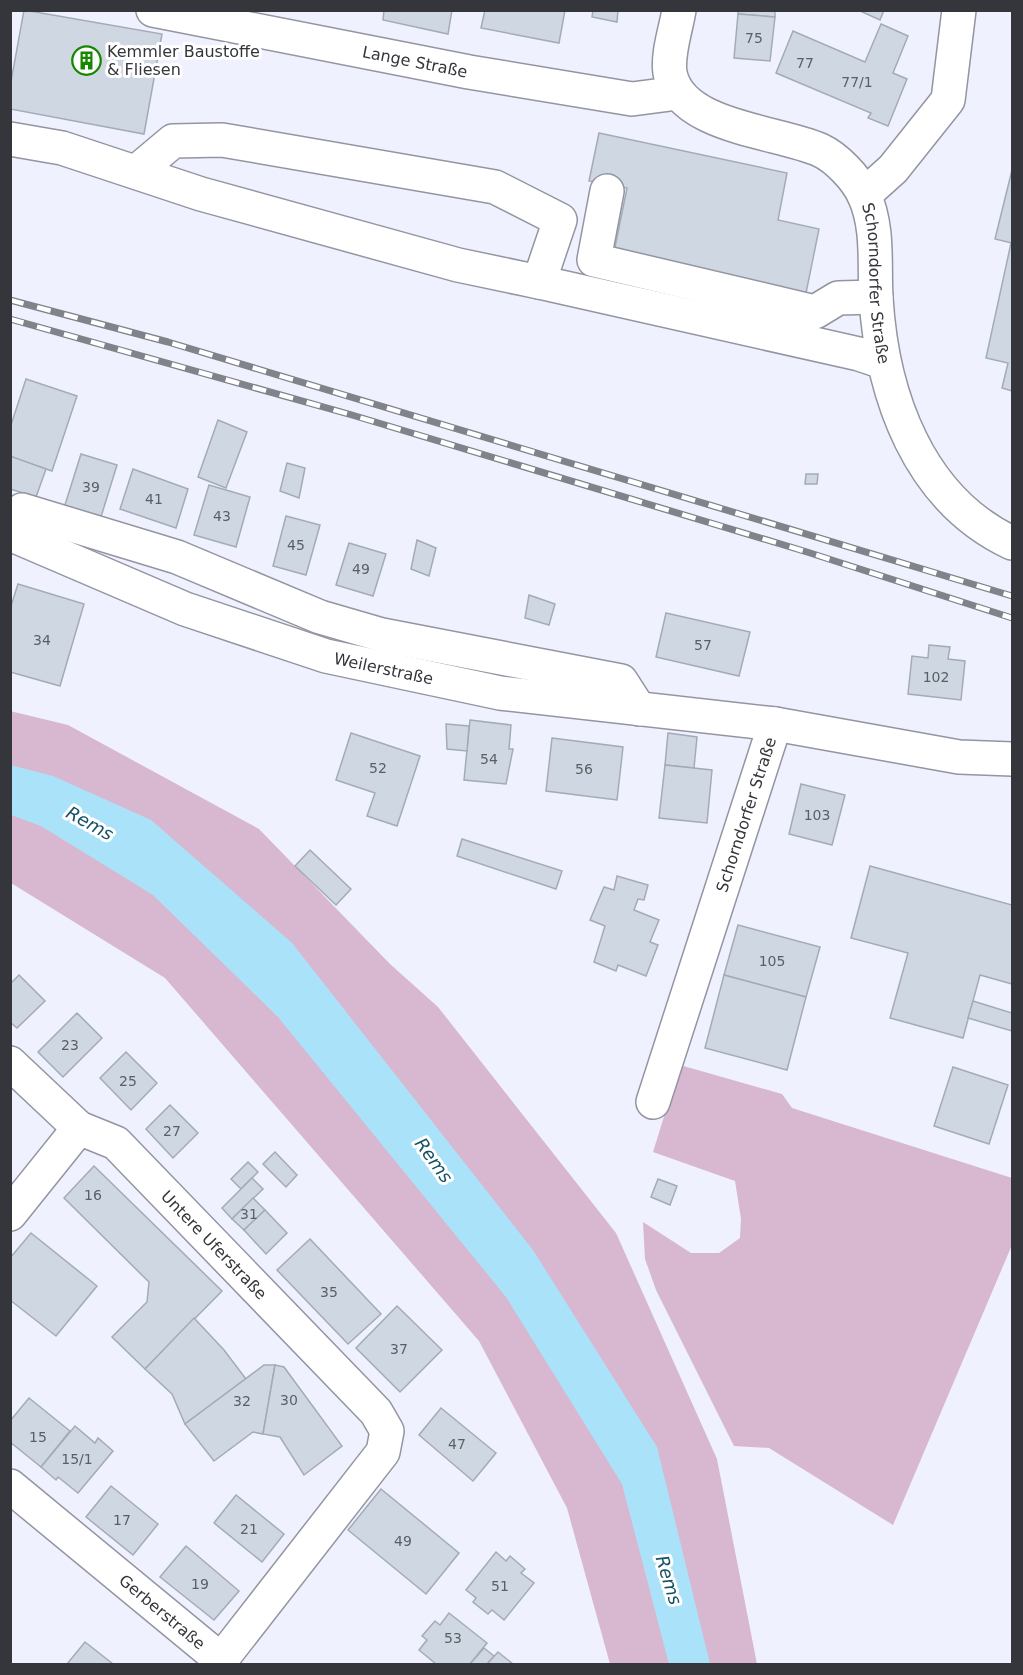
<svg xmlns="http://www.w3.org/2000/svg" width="1023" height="1675" viewBox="0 0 1023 1675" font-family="'DejaVu Sans',sans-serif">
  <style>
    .green { fill: #d8b7d1 }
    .water { fill: #aae3f9 }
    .building { fill: #cfd8e2; stroke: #a3acb6; stroke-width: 1.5 }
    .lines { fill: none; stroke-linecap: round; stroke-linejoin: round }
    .minor-casing { stroke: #9395a1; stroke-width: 36 }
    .minor { stroke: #fff; stroke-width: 33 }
    .rail-casing { stroke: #81838b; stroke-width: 7 }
    .rail { stroke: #fff; stroke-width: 4.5; stroke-dasharray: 14; stroke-linecap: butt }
    .labels { text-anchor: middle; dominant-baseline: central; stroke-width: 6; stroke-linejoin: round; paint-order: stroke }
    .number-label { font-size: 14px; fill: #5c5e65 }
    .poi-label { font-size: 16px; fill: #35363b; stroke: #fff; text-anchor: start }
    .street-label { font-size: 16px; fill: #35363b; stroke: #fff }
    .water-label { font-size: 18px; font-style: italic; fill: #175366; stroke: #fff }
  </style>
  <rect width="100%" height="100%" fill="#eff1fe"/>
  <g class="green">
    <path d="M10,711L68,725L259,829L390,964L438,1007L616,1233L717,1459L757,1664H610L567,1508L479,1341L165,978L11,883Z"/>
    <path d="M680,1065L782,1094L792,1108L1012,1178V1245L893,1525L769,1448L734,1446L656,1290L645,1259L643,1222L691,1253H719L740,1238L741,1219L735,1181L653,1152Z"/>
  </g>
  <path class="water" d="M10,765L53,776L151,820L292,943L533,1250L657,1447L710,1664H669L622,1484L506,1297L278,1017L153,895L41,826L11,815Z"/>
  <g class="building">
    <path d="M24,10L162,34L144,134L10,109V87Z"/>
    <path d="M384,10H452L448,34L383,20Z"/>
    <path d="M485,10H565L559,43L481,28Z"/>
    <path d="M593,10H618L617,22L592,17Z"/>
    <path d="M738,10H775V17L738,14Z"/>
    <path d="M858,10H884L880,20Z"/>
    <path d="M738,14L775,17L770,61L734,58Z"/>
    <path d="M881,24L908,36L893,73L907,79L888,126L868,118L871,113L776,73L793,31L865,62Z"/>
    <path d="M599,133L787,173L778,220L819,229L805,298L613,257L627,188L589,181Z"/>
    <path d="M1012,170V243L995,239Z"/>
    <path d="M1011,243H1012V391L1002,388L1008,363L986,358Z"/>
    <path d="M26,379L77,396L52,471L10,457V428Z"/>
    <path d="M218,420L247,432L226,488L198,477Z"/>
    <path d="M81,454L117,465L100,520L64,508Z"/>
    <path d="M10,456L46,469L36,497L10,489Z"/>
    <path d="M287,463L305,468L299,498L280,491Z"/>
    <path d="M133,469L188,489L176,528L120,509Z"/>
    <path d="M806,474H818L817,484H805Z"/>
    <path d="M209,485L250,497L236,547L194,535Z"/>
    <path d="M286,516L320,525L306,575L273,566Z"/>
    <path d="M417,540L436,548L429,576L411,569Z"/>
    <path d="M349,543L386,554L373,596L336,585Z"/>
    <path d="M18,584L84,604L60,686L10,672V609Z"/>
    <path d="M529,595L555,604L549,625L525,618Z"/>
    <path d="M666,613L750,632L739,676L656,657Z"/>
    <path d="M929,645L950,647L948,659L965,661L961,700L908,694L912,656L928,658Z"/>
    <path d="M470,720L511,725L509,749H513L506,784L464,780Z"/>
    <path d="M446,724L469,726L467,751L447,749Z"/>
    <path d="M351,733L420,756L397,826L367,816L375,793L336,780Z"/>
    <path d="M668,733L697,737L694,768L665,765Z"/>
    <path d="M552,738L623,747L617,800L546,791Z"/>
    <path d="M665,765L712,770L707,823L659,818Z"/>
    <path d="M801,784L845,795L832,845L789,834Z"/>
    <path d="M462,839L562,871L556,889L457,856Z"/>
    <path d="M310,850L351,889L336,905L295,866Z"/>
    <path d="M870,866L1012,905V984L980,975L963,1038L890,1018L908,953L851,938Z"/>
    <path d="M617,876L648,885L644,900L638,899L634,910L659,920L650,942L658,945L646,976L618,965L616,971L594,962L605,926L590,920L604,887L614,890Z"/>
    <path d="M738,925L820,947L806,997L724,975Z"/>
    <path d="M19,975L45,1001L17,1028L10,1022V984Z"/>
    <path d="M724,975L806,997L787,1070L705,1048Z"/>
    <path d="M973,1001L1012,1013V1031L968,1018Z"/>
    <path d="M77,1013L102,1038L63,1077L38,1052Z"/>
    <path d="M126,1052L157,1083L131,1110L100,1078Z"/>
    <path d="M953,1067L1008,1085L989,1144L934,1126Z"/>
    <path d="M170,1105L198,1133L173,1158L146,1129Z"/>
    <path d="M275,1152L297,1175L286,1187L263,1164Z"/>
    <path d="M248,1162L258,1172L241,1189L231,1179Z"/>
    <path d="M94,1166L222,1291L145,1369L112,1337L147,1302L149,1282L64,1198Z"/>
    <path d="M252,1178L263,1189L232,1219L222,1208Z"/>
    <path d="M658,1179L677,1186L670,1205L651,1197Z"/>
    <path d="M253,1198L265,1210L244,1230L232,1219Z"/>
    <path d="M265,1210L287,1233L266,1254L244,1230Z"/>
    <path d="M31,1233L97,1286L56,1336L10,1300V1258Z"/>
    <path d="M310,1239L381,1314L348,1344L277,1270Z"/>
    <path d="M397,1306L442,1350L400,1392L356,1348Z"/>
    <path d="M194,1318L224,1350L246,1379L185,1424L172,1394L145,1369Z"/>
    <path d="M264,1365H275L263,1434L253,1432L214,1461L185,1424Z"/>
    <path d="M275,1365L284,1367L342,1446L304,1475L280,1437L263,1434Z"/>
    <path d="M29,1398L70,1431L41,1467L10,1442V1421Z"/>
    <path d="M441,1408L496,1453L473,1481L419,1435Z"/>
    <path d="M75,1426L95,1443L98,1438L113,1451L78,1493L58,1477L56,1480L41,1467Z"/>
    <path d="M111,1486L158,1524L133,1555L86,1517Z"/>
    <path d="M381,1489L459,1553L426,1594L348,1530Z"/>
    <path d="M236,1495L284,1534L262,1562L214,1523Z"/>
    <path d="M186,1546L239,1591L214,1620L160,1577Z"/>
    <path d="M496,1552L506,1561L510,1556L525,1569L521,1573L534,1583L504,1620L492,1610L488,1614L473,1602L476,1598L466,1590Z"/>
    <path d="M449,1613L487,1643L470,1664H436L419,1650L427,1640L422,1636L435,1621L440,1625Z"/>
    <path d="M85,1642L113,1664H67Z"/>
    <path d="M484,1648L494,1656L487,1664H470Z"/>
    <path d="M498,1652L513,1664H487Z"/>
  </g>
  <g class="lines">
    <defs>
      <g id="minor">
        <path id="s1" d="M153,10L469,72L632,99L678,93"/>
        <path id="s2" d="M679,10C676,29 667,54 670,73C680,128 778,131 820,150C837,158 856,178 864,195C879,227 874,265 876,298C882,395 918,499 1012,543"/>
        <path d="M10,139L62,148L201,194L458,265L539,282L560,220L495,187L222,140L173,141L136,172"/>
        <path d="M607,191L594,260L815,312L838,298L876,297"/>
        <path d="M864,195L893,169L948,100L959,10"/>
        <path d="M539,282L859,354L883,362"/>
        <path id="s3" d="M10,534L185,609L326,656L500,693L775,724L959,757L1012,759"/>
        <path d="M17,537L22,510L177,557L320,617L382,635L621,681L639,709"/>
        <path id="s4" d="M10,1063L79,1128L116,1143L376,1412L387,1431L383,1452L221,1660L10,1486"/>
        <path id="s5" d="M653,1102L775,724"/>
        <path d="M10,1214L79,1128"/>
      </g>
    </defs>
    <use href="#minor" class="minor-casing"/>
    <use href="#minor" class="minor"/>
    <defs>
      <g id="rail">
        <path d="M10,300L168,342L1012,596"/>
        <path d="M10,319L352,415L807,552L1012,618"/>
      </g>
    </defs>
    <use href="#rail" class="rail-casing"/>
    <use href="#rail" class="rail"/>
  </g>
  <defs>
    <symbol id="building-ring" viewBox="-11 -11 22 22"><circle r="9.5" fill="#fff" stroke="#178701" stroke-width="1.5"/><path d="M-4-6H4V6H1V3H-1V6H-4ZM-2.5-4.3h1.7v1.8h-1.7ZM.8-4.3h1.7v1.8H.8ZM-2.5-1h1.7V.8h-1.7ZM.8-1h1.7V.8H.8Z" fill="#178701"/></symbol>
  </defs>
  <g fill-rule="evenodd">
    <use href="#building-ring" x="70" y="44" width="33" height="33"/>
  </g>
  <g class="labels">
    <g class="number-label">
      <text x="754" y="38">75</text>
      <text x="805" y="63">77</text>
      <text x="857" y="82">77/1</text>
      <text x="91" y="487">39</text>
      <text x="154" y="499">41</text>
      <text x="222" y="516">43</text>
      <text x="296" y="545">45</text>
      <text x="361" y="569">49</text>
      <text x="42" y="640">34</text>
      <text x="703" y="645">57</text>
      <text x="936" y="677">102</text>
      <text x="489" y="759">54</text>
      <text x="378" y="768">52</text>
      <text x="584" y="769">56</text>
      <text x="817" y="815">103</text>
      <text x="772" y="961">105</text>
      <text x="70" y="1045">23</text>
      <text x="128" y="1081">25</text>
      <text x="172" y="1131">27</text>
      <text x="93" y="1195">16</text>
      <text x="249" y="1214">31</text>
      <text x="329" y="1292">35</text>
      <text x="399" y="1349">37</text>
      <text x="289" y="1400">30</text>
      <text x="242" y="1401">32</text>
      <text x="38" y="1437">15</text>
      <text x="457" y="1444">47</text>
      <text x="77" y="1459">15/1</text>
      <text x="122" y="1520">17</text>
      <text x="249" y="1529">21</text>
      <text x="403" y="1541">49</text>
      <text x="200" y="1584">19</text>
      <text x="500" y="1586">51</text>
      <text x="453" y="1638">53</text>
    </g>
    <g class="poi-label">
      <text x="107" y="51">Kemmler Baustoffe<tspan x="107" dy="18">&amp; Fliesen</tspan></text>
    </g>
    <g class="street-label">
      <text stroke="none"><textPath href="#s1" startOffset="267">Lange Straße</textPath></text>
      <text stroke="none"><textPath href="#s2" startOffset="394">Schorndorfer Straße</textPath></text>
      <text stroke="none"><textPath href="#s3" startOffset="398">Weilerstraße</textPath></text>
      <text stroke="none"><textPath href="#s5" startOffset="302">Schorndorfer Straße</textPath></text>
      <text stroke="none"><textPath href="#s4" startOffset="276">Untere Uferstraße</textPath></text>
      <text transform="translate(162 1612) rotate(40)">Gerberstraße</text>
    </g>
    <g class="water-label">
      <text transform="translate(90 823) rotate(29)">Rems</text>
      <text transform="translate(434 1160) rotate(54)">Rems</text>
      <text transform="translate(669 1580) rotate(73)">Rems</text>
    </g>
  </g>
  <rect width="1023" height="1675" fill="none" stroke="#35363b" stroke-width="24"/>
</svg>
